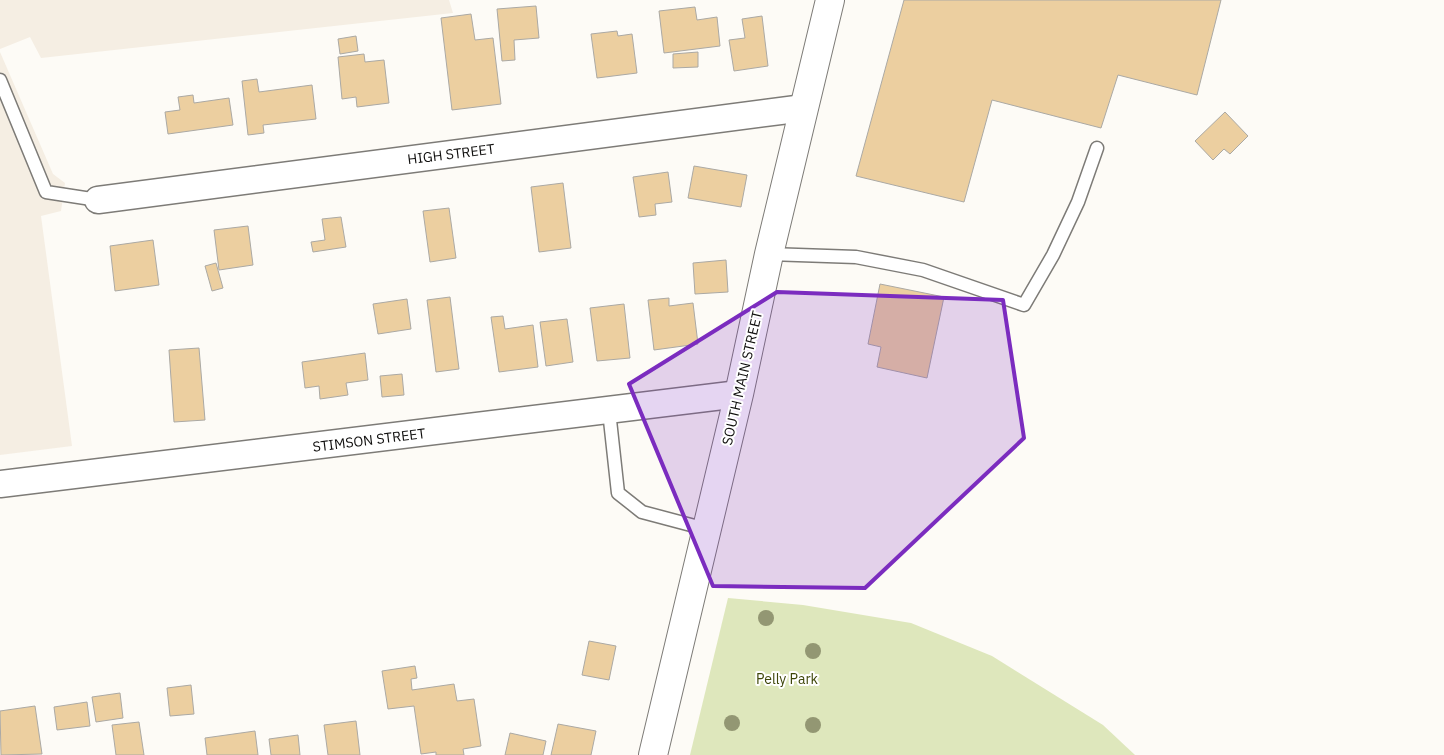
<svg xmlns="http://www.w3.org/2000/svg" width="1444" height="755" viewBox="0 0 1444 755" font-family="'IBM Plex Sans',sans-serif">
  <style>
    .built { fill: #f5eee3 }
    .green { fill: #dee7bc }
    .building { fill: #eccfa0; stroke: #aba9a4 }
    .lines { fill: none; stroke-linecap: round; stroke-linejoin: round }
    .lane-casing { stroke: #7d7b77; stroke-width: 15 }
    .street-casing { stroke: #7d7b77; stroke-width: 29 }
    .secondary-casing { stroke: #7d7b77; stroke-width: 30 }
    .lane { stroke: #fff; stroke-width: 12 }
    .street { stroke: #fff; stroke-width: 26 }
    .secondary { stroke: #fff; stroke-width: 28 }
    .tree { fill: #939773 }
    .marked { fill: #7b2cbf; fill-opacity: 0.2; stroke: #7b2cbf; stroke-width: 4; stroke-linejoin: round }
    .labels { text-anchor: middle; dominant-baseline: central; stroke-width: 4; stroke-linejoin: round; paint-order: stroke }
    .street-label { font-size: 14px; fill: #100f0e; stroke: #fff }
    .park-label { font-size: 14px; fill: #3d4508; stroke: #fff }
  </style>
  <rect width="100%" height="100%" fill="#fdfbf6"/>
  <g class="built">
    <path d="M0,0H449L453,13L41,58L30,37L0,49Z"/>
    <path d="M0,52L53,174L65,183L61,211L41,216L72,446L0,455Z"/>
  </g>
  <path class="green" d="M728,598L803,605L911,623L992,656L1103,725L1135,755H690Z"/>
  <g class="building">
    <path d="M904,0H1221L1197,95L1118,75L1101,128L992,100L964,202L856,176Z"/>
    <path d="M536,6L539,38L514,40L515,60L502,61L497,9Z"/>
    <path d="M695,7L697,20L717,17L720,46L664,53L659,11Z"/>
    <path d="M471,14L475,40L493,38L501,104L452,110L441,18Z"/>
    <path d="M762,16L768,66L734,71L729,40L745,38L742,19Z"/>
    <path d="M617,31L618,36L632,34L637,73L597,78L591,34Z"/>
    <path d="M356,36L358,51L340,54L338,39Z"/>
    <path d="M698,52V67L673,68V54Z"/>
    <path d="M364,54L365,62L384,60L389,103L357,107L356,97L342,99L338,57Z"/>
    <path d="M257,79L259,92L312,85L316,119L263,125L264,133L248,135L242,81Z"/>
    <path d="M193,95L194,103L229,98L233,125L168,134L165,112L180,110L178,97Z"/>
    <path d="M1225,112L1248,136L1230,154L1224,149L1213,160L1195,141Z"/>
    <path d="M694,166L747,175L741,207L688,198Z"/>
    <path d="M668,172L672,202L655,204L656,215L639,217L633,177Z"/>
    <path d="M563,183L571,248L539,252L531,187Z"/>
    <path d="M449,208L456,258L430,262L423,211Z"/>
    <path d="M341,217L346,247L313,252L311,242L325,240L322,219Z"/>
    <path d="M248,226L253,265L219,270L214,230Z"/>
    <path d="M153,240L159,285L115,291L110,246Z"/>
    <path d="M726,260L728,292L695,294L693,263Z"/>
    <path d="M216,263L223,288L212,291L205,266Z"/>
    <path d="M880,284L944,297L927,378L877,367L881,347L868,344Z"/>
    <path d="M450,297L459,369L436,372L427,300Z"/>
    <path d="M669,298V306L693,303L698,344L654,350L648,300Z"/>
    <path d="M407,299L411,329L378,334L373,304Z"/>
    <path d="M624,304L630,358L597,361L590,308Z"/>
    <path d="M503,316L505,329L533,325L538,367L499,372L491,317Z"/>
    <path d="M567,319L573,362L546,366L540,322Z"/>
    <path d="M199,348L205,420L174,422L169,350Z"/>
    <path d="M365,353L368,380L346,383L348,395L320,399L319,386L305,388L302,362Z"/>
    <path d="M402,374L404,395L382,397L380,376Z"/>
    <path d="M589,641L616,646L609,680L582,675Z"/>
    <path d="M415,666L417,678L411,679L412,690L454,684L457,701L474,699L481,746L463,749L464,755H436V752L421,754L414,706L388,709L382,671Z"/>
    <path d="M191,685L194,714L170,716L167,688Z"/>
    <path d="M120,693L123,718L96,722L92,697Z"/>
    <path d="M87,702L90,726L57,730L54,707Z"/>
    <path d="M35,706L42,754L1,755L0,711Z"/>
    <path d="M356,721L360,755H328L324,725Z"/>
    <path d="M139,722L144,755H116L112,725Z"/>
    <path d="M558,724L596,731L591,755H551Z"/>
    <path d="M255,731L258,755H207L205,738Z"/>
    <path d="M510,733L546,741L543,755H505Z"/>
    <path d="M298,735L300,755H271L269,739Z"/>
  </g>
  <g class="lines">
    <defs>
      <g id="lane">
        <path d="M0,80L46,192L98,200"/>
        <path d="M769,254L856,257L923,270L1024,305L1053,255L1078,202L1097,148"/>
        <path d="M609,411L618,493L642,512L706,529"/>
      </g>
      <g id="street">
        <path d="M98,200L804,108"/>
        <path d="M0,484L739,394"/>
      </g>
      <path id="secondary" d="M653,755L739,394L769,254L830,0"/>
    </defs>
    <use href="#lane" class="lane-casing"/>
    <use href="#street" class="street-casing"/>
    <use href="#secondary" class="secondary-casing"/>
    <use href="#lane" class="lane"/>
    <use href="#street" class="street"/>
    <use href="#secondary" class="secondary"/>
  </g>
  <g class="tree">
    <circle cx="766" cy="618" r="8"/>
    <circle cx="813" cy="651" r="8"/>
    <circle cx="732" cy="723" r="8"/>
    <circle cx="813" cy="725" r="8"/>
  </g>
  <path class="marked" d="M777,292L1003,300L1024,438L865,588L713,586L629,384Z"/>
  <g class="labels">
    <g class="street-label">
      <text transform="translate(451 154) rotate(-7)">HIGH STREET</text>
      <text transform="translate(742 378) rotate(-77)">SOUTH MAIN STREET</text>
      <text transform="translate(369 440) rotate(-7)">STIMSON STREET</text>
    </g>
    <g class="park-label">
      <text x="787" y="679">Pelly Park</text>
    </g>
  </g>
</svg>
